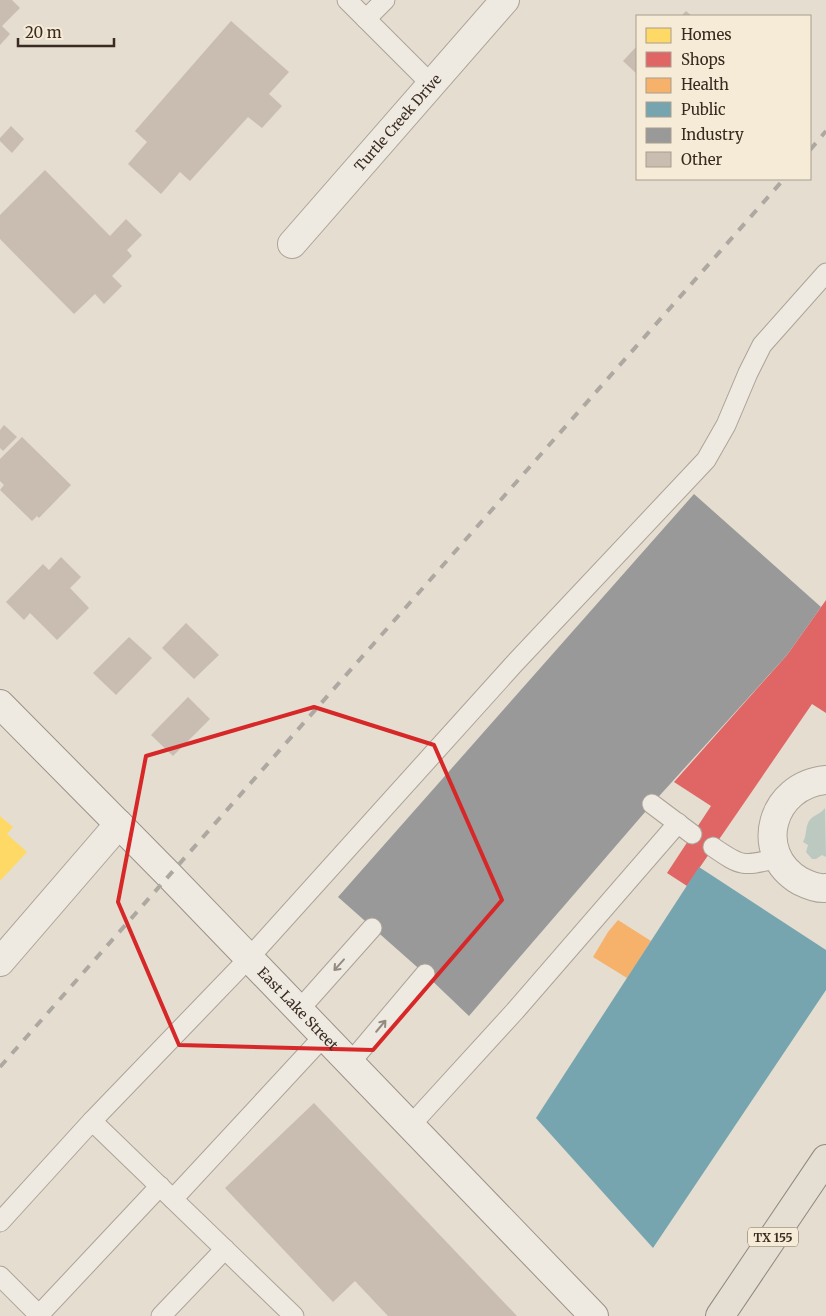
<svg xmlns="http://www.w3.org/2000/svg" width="826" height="1316" viewBox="0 0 826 1316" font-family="Merriweather,serif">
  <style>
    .water { fill: #bbc9c0 }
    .homes { fill: #ffd966 }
    .shops { fill: #e06666 }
    .health { fill: #f6b26b }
    .public { fill: #76a5af }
    .industry { fill: #999 }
    .building { fill: #c9bcb1 }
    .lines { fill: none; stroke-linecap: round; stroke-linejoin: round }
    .lane-casing { stroke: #aba398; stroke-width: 21 }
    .street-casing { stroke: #aba398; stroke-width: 30 }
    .secondary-casing { stroke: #9a9288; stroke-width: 30 }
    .primary-casing { stroke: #90887f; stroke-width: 30 }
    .lane { stroke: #eee9e1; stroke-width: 19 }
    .street { stroke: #eee9e1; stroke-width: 28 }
    .secondary { stroke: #eee9e1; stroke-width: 28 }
    .primary { stroke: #e4ded3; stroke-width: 28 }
    .rail { stroke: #ada8a1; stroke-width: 4; stroke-dasharray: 9 9; stroke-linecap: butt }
    .oneway { stroke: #948a80 }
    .marked { fill: none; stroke: #d62828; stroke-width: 4; stroke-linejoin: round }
    .labels { text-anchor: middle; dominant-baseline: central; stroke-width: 5; stroke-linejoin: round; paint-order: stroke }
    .shield { fill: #f5ebd7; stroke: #726557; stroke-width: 1 }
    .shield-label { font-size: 12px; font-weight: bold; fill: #3a2b20 }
    .street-label { font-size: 14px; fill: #3a2b20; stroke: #f5ebd7 }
  </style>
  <rect width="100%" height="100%" fill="#e5ddd0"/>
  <path class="water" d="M825,808L826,857L822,855L816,859H812L806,852L808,845L803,842C807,835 805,828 809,821C813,815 821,814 825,808Z"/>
  <path class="homes" d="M0,816L13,827L7,834L27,852L0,881Z"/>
  <path class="shops" d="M826,600V713L812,704L687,886L667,873L711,806L674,782L787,655Z"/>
  <path class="health" d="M618,920L651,941L627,978L593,957L608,932Z"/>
  <path class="public" d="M699,867L826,950V990L653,1248L536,1118Z"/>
  <path class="industry" d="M694,494L821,607L787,655L652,804L469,1016L425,974L338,897Z"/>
  <g class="building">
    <path d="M0,0H12L20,8L2,26L10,34L0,45Z"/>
    <path d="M686,11L692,16H681Z"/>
    <path d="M231,21L289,72L269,94L282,106L262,128L248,117L190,181L180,172L161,194L128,164L147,142L135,131Z"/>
    <path d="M637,46V74L623,61Z"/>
    <path d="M11,126L24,139L12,153L0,141V138Z"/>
    <path d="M45,170L110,236L126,219L142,235L127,250L132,256L112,276L122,286L104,304L95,294L74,314L0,239V215Z"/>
    <path d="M4,425L17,437L3,451L0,448V430Z"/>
    <path d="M22,437L71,485L39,518L37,516L32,521L0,490L4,485L0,481V459Z"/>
    <path d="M61,557L81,577L70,588L89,608L57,640L30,613L24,620L6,602L43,564L49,570Z"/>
    <path d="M186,623L219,655L194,679L162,648Z"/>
    <path d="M129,637L152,658L116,695L93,673Z"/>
    <path d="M188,697L210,719L173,756L151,735Z"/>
    <path d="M314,1103L517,1316H388L355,1281L333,1302L225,1188Z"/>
  </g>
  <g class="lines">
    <defs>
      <g id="lane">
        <path d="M347,0L431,84"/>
        <path d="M366,19L385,0"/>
        <path d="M652,804L692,834"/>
        <path d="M713,847C743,868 744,866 779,858"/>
        <path d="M299,1010L372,928"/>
        <path d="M350,1063L425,974"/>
        <path d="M410,1126L515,1011L678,823"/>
        <path d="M173,1199L324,1036"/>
        <path d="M0,1222L92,1121"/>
        <path d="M0,1276L40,1316"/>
        <path d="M38,1316L160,1186"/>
        <path d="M161,1316L225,1249"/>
        <path d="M294,1316L92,1121L249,958L514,664L706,460L726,425L748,373L762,345L826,273"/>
      </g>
      <g id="street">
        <path id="s1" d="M292,244L505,0"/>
        <path d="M826,780C771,785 752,853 800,881C808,885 817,889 826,888"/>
        <path d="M0,962L119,824"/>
      </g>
      <g id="secondary">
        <path id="s2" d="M0,704L169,875L594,1316"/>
      </g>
      <path id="primary" d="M720,1316L826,1159"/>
    </defs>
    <use href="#lane" class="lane-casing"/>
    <use href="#street" class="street-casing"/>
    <use href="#secondary" class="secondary-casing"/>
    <use href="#primary" class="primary-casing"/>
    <use href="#lane" class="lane"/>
    <use href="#street" class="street"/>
    <use href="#secondary" class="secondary"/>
    <use href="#primary" class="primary"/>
    <g class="rail">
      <path d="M810,150L826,131"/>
      <path d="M0,1067L784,179"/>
    </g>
  </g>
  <defs><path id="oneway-shaft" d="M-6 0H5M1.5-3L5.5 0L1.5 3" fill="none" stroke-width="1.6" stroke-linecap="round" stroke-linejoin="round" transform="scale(1.25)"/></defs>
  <g class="oneway">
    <use href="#oneway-shaft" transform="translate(339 965) rotate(132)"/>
    <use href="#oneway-shaft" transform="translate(381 1026) rotate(-50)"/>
  </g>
  <path class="marked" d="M314,707L434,745L502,900L373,1050L179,1045L118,902L146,756Z"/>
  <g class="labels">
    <rect class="shield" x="748" y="1227.5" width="50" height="19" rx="4"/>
    <g class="shield-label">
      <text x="773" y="1237">TX 155</text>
    </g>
    <g class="street-label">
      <text stroke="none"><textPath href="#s1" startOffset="161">Turtle Creek Drive</textPath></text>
      <text stroke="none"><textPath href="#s2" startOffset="426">East Lake Street</textPath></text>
    </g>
  </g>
  <rect x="636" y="15" width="175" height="165" fill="#f5ebd7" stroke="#aa9e8e"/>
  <rect x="646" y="28" width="25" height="15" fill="#ffd966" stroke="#aa9e8e"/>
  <text x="681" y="40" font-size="15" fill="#3a2b20">Homes</text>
  <rect x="646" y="52" width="25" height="15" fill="#e06666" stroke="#aa9e8e"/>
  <text x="681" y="65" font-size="15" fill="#3a2b20">Shops</text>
  <rect x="646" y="78" width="25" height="15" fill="#f6b26b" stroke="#aa9e8e"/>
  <text x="681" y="90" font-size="15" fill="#3a2b20">Health</text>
  <rect x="646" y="102" width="25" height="15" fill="#76a5af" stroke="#aa9e8e"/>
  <text x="681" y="115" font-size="15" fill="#3a2b20">Public</text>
  <rect x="646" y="128" width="25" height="15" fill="#999999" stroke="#aa9e8e"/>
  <text x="681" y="140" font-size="15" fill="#3a2b20">Industry</text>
  <rect x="646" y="152" width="25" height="15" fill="#c9bcb1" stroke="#aa9e8e"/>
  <text x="681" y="165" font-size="15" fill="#3a2b20">Other</text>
  <path d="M18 38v8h96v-8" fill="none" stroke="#3a2b20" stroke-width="2.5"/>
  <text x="25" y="38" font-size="15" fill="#3a2b20" stroke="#f5ebd7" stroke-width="4" paint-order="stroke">20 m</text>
</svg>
